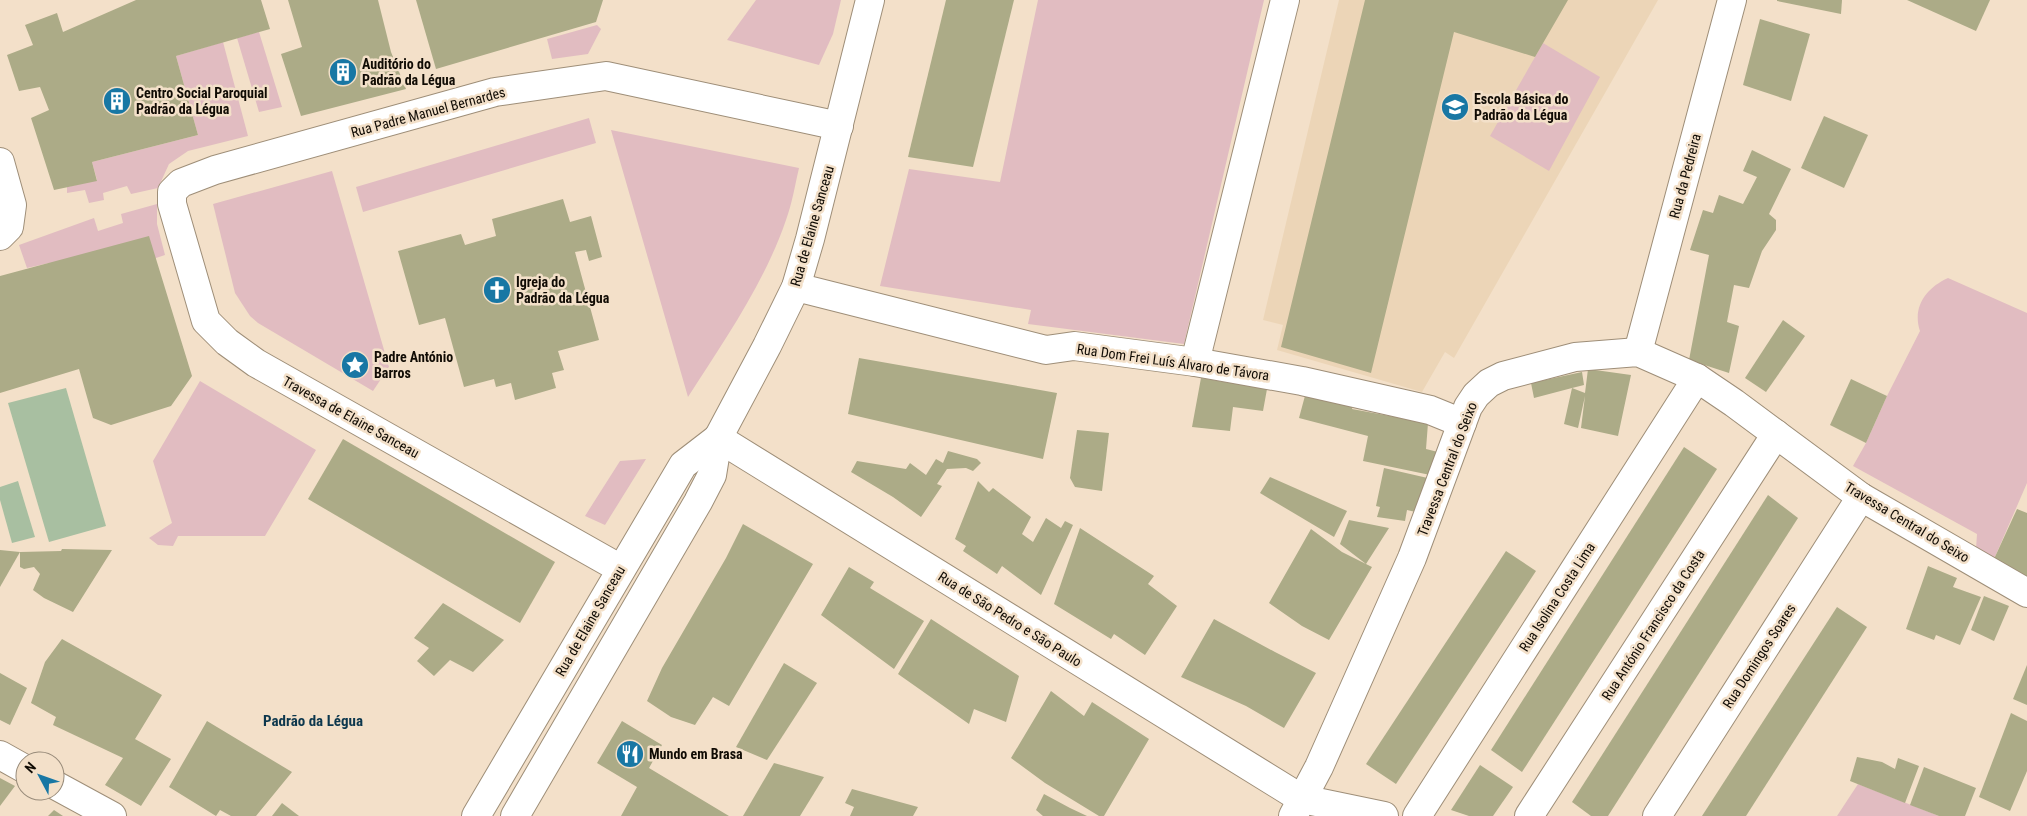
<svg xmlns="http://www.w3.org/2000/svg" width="2027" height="816" viewBox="0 0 2027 816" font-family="'Roboto Condensed',sans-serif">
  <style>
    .built { fill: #ecd5b7 }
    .green { fill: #e1bcc1 }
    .water { fill: #a8bfa1 }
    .building { fill: #acab87 }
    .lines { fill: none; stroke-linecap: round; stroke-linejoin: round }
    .minor-casing { stroke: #9e8e78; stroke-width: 30 }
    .secondary-casing { stroke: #9e8e78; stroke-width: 30 }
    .primary-casing { stroke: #9e8e78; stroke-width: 30 }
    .minor { stroke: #fff; stroke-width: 28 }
    .secondary { stroke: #fff; stroke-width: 28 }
    .primary { stroke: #fff; stroke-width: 28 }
    .labels { text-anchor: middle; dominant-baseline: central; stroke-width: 5; stroke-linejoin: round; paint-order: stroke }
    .poi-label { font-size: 14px; font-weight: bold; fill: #100b04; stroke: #f3e0c9; text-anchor: start }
    .street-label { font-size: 14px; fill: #100b04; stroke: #f3e0c9 }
    .neighbourhood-label { font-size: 15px; font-weight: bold; fill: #0c374d; stroke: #f3e0c9 }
  </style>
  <rect width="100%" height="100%" fill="#f3e0c9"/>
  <path class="built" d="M1339,0H1658L1454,358L1445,352L1422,392L1277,350L1283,325L1263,320Z"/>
  <g class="green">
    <path d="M756,0H841L833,34L819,65L727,40Z"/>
    <path d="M1038,0H1264L1184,344L1028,324L1031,310L880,286L909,169L1000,182Z"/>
    <path d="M597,25L601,29L588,54L552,59L547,39Z"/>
    <path d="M259,32L282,107L259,112L237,38Z"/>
    <path d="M223,42L248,136L188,151L169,164L158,188L131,194L127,186L103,193L104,200L89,203L85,190L67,193V187L97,180L92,162L198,135L176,56Z"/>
    <path d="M1543,43L1600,77L1549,171L1490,136Z"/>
    <path d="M589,118L596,143L363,212L356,187Z"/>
    <path d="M611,130L799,168C795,185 792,204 786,220C764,284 724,341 688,397Z"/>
    <path d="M332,171L389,367L373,391L258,323L250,316L235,293L213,204Z"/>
    <path d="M157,204V224L165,255L156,258L49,263L27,268L19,245L94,218L98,231L123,223L121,214Z"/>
    <path d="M1948,278L2027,313V483L1994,559L1976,549L1977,534L1853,466L1866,443L1887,396L1920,331C1912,307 1926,288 1948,278Z"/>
    <path d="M200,381L316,450L265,536H178L173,546L158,545L149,538L172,523L153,461Z"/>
    <path d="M646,459L605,525L585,516L620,461Z"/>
    <path d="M1858,784L1939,816H1837Z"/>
  </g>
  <g class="water">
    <path d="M66,388L106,526L49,542L8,403Z"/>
    <path d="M18,481L35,537L12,543L0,500V487Z"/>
  </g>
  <g class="building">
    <path d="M136,0H261L270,29L176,56L198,135L92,162L97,181L54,190L31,118L49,110L40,87L19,91L7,55L33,45L25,25L57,13L63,32Z"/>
    <path d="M288,0H378L391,52L406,89L301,116L281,54L302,47Z"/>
    <path d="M416,0H603L596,22L436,69Z"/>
    <path d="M946,0H1014L973,167L908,157Z"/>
    <path d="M1365,0H1568L1535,57L1454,32L1371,373L1281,347Z"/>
    <path d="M1777,0H1842L1841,14L1777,1Z"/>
    <path d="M1907,0H1990L1976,31Z"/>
    <path d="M1760,19L1810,34L1791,101L1743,85Z"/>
    <path d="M1824,116L1868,135L1844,188L1801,168Z"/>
    <path d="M1752,150L1791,169L1769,214L1776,220V230L1762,251L1749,288L1734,285L1727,322L1739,326L1729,373L1689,360L1709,255L1690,250L1703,210L1713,213L1719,195L1743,204L1757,177L1743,171Z"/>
    <path d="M563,199L570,222L591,216L602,257L589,261L586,250L575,252L599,340L558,351L564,370L552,373L556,388L515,400L511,383L496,387L494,379L464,387L445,318L419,325L398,251L461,234L465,245L496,236L492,219Z"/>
    <path d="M149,236L192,376L171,406L111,425L93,418L79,369L0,393V276Z"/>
    <path d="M1783,320L1805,336L1766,392L1745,378Z"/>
    <path d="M859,358L1057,393L1043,459L848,414Z"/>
    <path d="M1588,369L1631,375L1618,436L1581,428L1585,396L1578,428L1564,424L1572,388L1534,398L1531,383L1582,372L1584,385L1572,388L1585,393Z"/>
    <path d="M1201,378L1267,389L1263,411L1233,407L1230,431L1192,427Z"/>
    <path d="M1851,379L1887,396L1866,443L1830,425Z"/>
    <path d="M1306,392L1354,402L1352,409L1428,423L1426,449L1442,453L1435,476L1363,461L1368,436L1299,418Z"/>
    <path d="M1077,430L1109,433L1102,491L1075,487L1070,478Z"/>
    <path d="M343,439L555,562L520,623L308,499Z"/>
    <path d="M1684,447L1717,469L1522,772L1491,750Z"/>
    <path d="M948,451L977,459L981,463L973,471L966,468L947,469L937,484L942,486L921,517L893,497L851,472L857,461L906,469L910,463L926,475L936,459L943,463Z"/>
    <path d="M1384,468L1432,479L1420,513L1407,510L1405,521L1377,517L1380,507L1376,506Z"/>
    <path d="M1270,477L1347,511L1334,537L1260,493Z"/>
    <path d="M978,481L989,492L993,488L1031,517L1022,534L1033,542L1046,518L1061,528L1065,521L1073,525L1041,595L1002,566L997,574L963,551L966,546L955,539Z"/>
    <path d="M1768,495L1798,518L1608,816H1591L1572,802Z"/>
    <path d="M2017,509L2027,513V577L1994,559Z"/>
    <path d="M1349,520L1389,528L1366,564L1372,567L1329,640L1302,626L1269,603L1311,529L1342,552L1366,564L1340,544Z"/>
    <path d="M743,524L813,564L729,706L713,697L695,725L671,717L647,701L662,668L726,558Z"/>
    <path d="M1080,528L1154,576L1148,584L1177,606L1145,655L1114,634L1111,639L1054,604Z"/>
    <path d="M62,549L112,550L73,612L44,598L33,590L40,574L34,567L24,569L20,567V552L61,551Z"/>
    <path d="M0,550L20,552L0,587Z"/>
    <path d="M1506,551L1536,571L1396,784L1366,764Z"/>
    <path d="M1928,566L1957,578L1953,587L1981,597L1960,645L1936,635L1934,640L1906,629Z"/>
    <path d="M849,567L874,582L870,588L924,621L894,669L821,615Z"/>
    <path d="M1984,596L2009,606L1994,641L1971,630Z"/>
    <path d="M443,603L504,640L473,672L450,660L434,676L417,661L429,648L414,638Z"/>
    <path d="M1837,607L1867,627L1746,816H1702Z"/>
    <path d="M931,619L1019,676L1006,722L974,709L969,724L898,674Z"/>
    <path d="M1214,619L1275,652L1316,673L1284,728L1246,706L1181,677Z"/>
    <path d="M62,639L162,695L132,744L135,739L171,759L141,806L105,785L123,758L53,725L56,717L31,703L45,662Z"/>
    <path d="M784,663L817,683L767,760L736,747Z"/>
    <path d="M2027,665V705L2013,699Z"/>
    <path d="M0,673L27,688L10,725L0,720Z"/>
    <path d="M1051,691L1084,716L1092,702L1149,739L1104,816H1099L1045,783L1011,758Z"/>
    <path d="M2011,713L2027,721V771L2010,811L1979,797Z"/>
    <path d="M207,721L292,772L256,816H231L220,810L216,816L169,787Z"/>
    <path d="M622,721L662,745L649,768L729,816H621L637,787L597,763Z"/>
    <path d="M1857,757L1882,762L1895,769L1898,758L1919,766L1905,803L1850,781Z"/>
    <path d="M774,763L824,777L800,816H743Z"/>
    <path d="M1480,765L1513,787L1493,816H1469L1451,810Z"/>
    <path d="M1924,767L1976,788L1965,816H1939L1910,805Z"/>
    <path d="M0,778L15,786L0,806Z"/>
    <path d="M852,789L918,807L913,816H850L854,807L845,803Z"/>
    <path d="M1044,794L1070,808L1087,816H1043L1036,810Z"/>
    <path d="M282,803L299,816H272Z"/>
    <path d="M54,810L63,816H48Z"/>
  </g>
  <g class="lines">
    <defs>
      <g id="minor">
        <path d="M0,162L12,205L9,227L0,236"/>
        <path d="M796,287L1046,350L1074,346L1195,362L1302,381L1430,410L1462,423"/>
        <path d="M1638,352L1732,0"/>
        <path d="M1195,362L1285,0"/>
        <path d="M718,438L1302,799L1384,816"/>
        <path d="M621,569L256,363L227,342L206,321L172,204V192L181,183L215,170L495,92L606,76L839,126"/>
        <path d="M1293,816L1319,767L1412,558L1468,407L1476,395L1489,383L1503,376L1575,357L1638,352L1697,378L1734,403L1861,497L2027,593"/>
        <path d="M1417,816L1697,378"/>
        <path d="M1529,816L1776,434"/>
        <path d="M1657,816L1861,497"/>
      </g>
      <g id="secondary">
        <path d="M0,755L25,769"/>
        <path d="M55,785L112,816"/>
      </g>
      <g id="primary">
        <path d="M476,816L683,465L718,438"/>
        <path d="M515,816L698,502L712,475L718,438L767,346L796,287L810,239L870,0"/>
      </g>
    </defs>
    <use href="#minor" class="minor-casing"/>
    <use href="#secondary" class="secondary-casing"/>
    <use href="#primary" class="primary-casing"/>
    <use href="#minor" class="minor"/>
    <use href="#secondary" class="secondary"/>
    <use href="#primary" class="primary"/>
  </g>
  <defs>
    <symbol id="building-disc" viewBox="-11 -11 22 22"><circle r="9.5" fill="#1877a4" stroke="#f3e0c9"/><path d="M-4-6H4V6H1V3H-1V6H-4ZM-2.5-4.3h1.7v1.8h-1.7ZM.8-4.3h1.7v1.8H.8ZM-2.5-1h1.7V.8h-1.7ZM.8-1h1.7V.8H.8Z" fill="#fff"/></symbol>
    <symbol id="school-disc" viewBox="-11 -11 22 22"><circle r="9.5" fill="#1877a4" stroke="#f3e0c9"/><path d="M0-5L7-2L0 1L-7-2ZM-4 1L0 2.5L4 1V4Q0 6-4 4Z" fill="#fff"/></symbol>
    <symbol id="church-disc" viewBox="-11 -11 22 22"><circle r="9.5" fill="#1877a4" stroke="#f3e0c9"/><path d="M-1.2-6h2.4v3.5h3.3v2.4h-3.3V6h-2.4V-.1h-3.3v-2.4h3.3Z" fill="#fff"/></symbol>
    <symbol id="sight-disc" viewBox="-11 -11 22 22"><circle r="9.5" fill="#1877a4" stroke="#f3e0c9"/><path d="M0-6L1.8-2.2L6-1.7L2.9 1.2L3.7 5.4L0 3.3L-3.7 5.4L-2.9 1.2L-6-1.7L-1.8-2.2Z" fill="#fff"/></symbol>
    <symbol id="restaurant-disc" viewBox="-11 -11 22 22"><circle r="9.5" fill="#1877a4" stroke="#f3e0c9"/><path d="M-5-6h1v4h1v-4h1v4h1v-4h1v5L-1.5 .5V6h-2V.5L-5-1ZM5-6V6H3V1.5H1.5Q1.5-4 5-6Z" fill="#fff"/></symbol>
  </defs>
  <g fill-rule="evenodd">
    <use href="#building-disc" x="327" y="56" width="32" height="32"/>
    <use href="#building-disc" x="101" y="85" width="32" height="32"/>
    <use href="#school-disc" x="1439" y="91" width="32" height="32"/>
    <use href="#church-disc" x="481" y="274" width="32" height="32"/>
    <use href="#sight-disc" x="339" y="349" width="32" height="32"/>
    <use href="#restaurant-disc" x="614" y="738" width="32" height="32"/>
  </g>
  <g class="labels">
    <g class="poi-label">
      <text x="362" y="64">Auditório do<tspan x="362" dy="16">Padrão da Légua</tspan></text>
      <text x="136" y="93">Centro Social Paroquial<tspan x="136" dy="16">Padrão da Légua</tspan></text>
      <text x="1474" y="99">Escola Básica do<tspan x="1474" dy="16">Padrão da Légua</tspan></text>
      <text x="516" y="282">Igreja do<tspan x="516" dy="16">Padrão da Légua</tspan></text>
      <text x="374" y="357">Padre António<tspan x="374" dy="16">Barros</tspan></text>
      <text x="649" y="754">Mundo em Brasa</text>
    </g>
    <g class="street-label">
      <text transform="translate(428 112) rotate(-15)">Rua Padre Manuel Bernardes</text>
      <text transform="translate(1685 176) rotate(-75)">Rua da Pedreira</text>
      <text transform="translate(812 226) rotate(-74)">Rua de Elaine Sanceau</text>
      <text transform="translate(1173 362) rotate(8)">Rua Dom Frei Luís Álvaro de Távora</text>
      <text transform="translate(351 417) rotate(29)">Travessa de Elaine Sanceau</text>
      <text transform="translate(1447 469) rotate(-69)">Travessa Central do Seixo</text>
      <text transform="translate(1907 522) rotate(31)">Travessa Central do Seixo</text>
      <text transform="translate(1557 597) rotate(-57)">Rua Isolina Costa Lima</text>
      <text transform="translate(1010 619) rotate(32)">Rua de São Pedro e São Paulo</text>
      <text transform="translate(590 621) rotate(-60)">Rua de Elaine Sanceau</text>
      <text transform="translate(1653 625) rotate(-57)">Rua António Francisco da Costa</text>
      <text transform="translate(1759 656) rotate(-57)">Rua Domingos Soares</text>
    </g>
    <g class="neighbourhood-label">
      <text x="313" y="721">Padrão da Légua</text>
    </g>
  </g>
  <g transform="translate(40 776) rotate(311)"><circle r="24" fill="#f3e0c9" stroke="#988b7a"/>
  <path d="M0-4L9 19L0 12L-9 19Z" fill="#1877a4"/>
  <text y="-8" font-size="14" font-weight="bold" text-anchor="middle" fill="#100b04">N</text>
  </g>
</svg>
